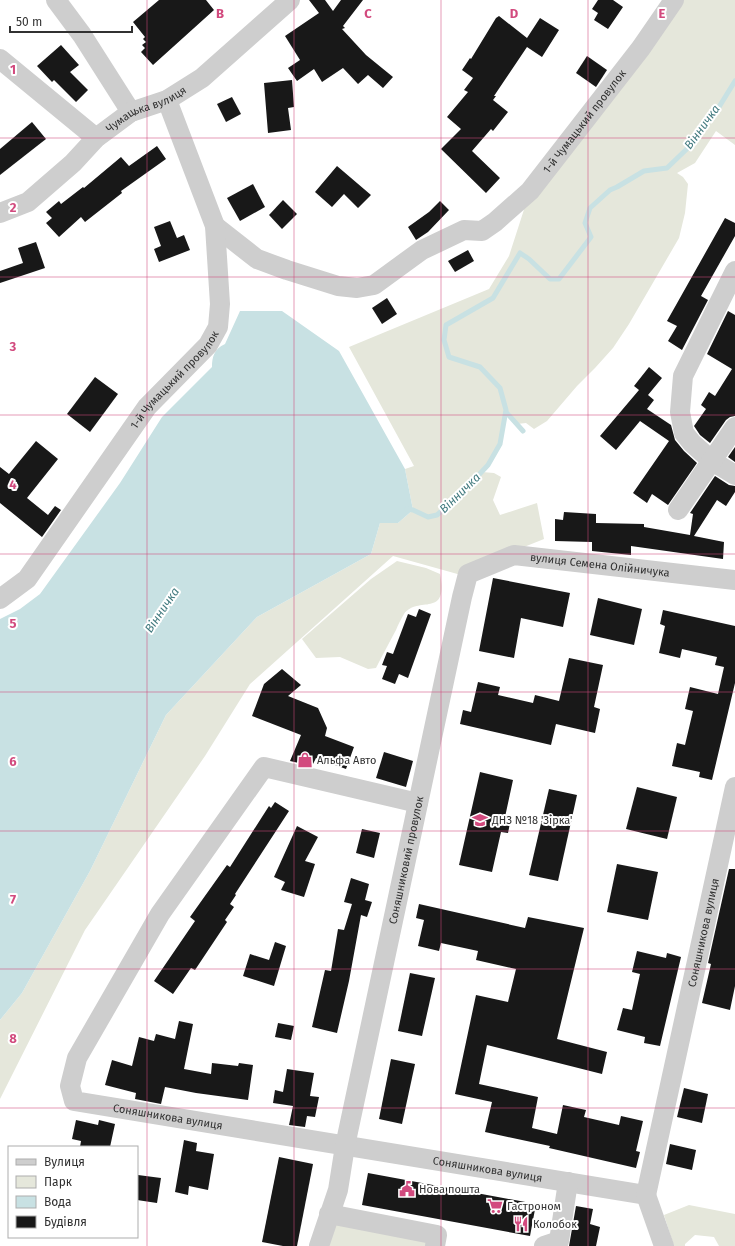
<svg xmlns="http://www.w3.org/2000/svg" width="735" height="1246" viewBox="0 0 735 1246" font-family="'Fira Sans',sans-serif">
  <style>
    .green { fill: #e5e7db }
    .water { fill: #c8e1e3 }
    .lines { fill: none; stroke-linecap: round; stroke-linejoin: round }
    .stream { stroke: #c8e1e3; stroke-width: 5 }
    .building { fill: #181818 }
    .minor { stroke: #cecece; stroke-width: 20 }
    .grid { fill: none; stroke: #d24a7e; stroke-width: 1; stroke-opacity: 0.55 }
    .labels { text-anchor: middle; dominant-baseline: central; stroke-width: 4; stroke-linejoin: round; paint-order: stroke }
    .street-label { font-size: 11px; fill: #313131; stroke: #fff }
    .poi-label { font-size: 11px; fill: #313131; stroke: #fff; text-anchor: start }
    .water-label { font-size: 12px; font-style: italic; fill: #427a7f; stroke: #fff }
    .grid-label { font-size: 13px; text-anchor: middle; font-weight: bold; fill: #d24a7e; stroke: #fff; stroke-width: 4; stroke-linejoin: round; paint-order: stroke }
  </style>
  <rect width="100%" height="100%" fill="#fff"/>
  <g class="green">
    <path d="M674,0H735V145L716,131L695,163L677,173L683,177L688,184L685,213L679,238L629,324L613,348L595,368L577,386L547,421L534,429L526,423L517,424L510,413L506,410C502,435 501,453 482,472L494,473L501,477L493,500L500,515L537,503L544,539L514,551L461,575L393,556L250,684L205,756L85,930L0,1099V1020L22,993L90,871L166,715L257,617L371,554L380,523H398L413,510L405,469L414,466L349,347L489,289L509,256L530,191Z"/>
    <path d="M397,561L426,568L440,574C449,619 418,595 404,614C401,619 398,625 396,630C389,643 382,656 376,668L368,669L340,657L316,658L302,639L371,579Z"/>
    <path d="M689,1205L735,1214V1246H719L714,1237L695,1235L685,1244V1246H674L664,1215Z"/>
    <path d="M332,1222L426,1242V1246H325Z"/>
  </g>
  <path class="water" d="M240,311H282L339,351L405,469L413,510L398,523H380L371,554L257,617L166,715L90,871L22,993L0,1020V619L20,609L40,594L120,483L162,417L212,367C212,357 214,349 225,344Z"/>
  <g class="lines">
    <g class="stream">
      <path d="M506,412L523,431"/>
      <path d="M407,509L413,510L428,517L437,515L460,495L488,465L500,444L506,410L500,388L480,367L449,357L444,340L446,325L493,298L520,253L529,259L550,279H559L591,237L585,223L590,208L610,190L617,187L644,171L667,168L692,144L719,107L735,81"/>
    </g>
  </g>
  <g class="building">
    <path d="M159,0H206L214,10L153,65L141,52L145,48L142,45L146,42L143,39L145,37L133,22Z"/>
    <path d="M309,0H325L333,11L341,0H363L343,26L345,28L342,29L366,55L393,77L383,88L368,75L358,84L343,68L322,82L314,69L297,81L288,68L300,60L285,36L319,13Z"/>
    <path d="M598,0H613L623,7L608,29L594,20L598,13L592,9Z"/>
    <path d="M499,16L527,38L540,18L559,30L542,57L527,47L494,96H496L493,100L508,112L493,131L491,129L472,151L500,178L486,193L441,149L461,129L447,117L468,92L464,90L473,78L462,70L470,58L471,59L496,18Z"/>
    <path d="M61,45L79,65L70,72L88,90L76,102L54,80L52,82L37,66Z"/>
    <path d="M587,56L607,70L596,87L576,73Z"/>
    <path d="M292,80L294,107L288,108L291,130L268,133L264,83Z"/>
    <path d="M232,97L241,114L226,122L217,104Z"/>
    <path d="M32,122L46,139L0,175V149Z"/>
    <path d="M157,146L166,159L121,191L122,193L85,222L81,217L59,237L46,223L52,218L46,212L59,201L61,204L83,187L84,188L121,157L129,166Z"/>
    <path d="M337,166L371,195L358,208L344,194L332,207L315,192Z"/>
    <path d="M253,184L265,207L240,221L227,198Z"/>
    <path d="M283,200L297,214L282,229L269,215Z"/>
    <path d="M440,201L449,210L428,232L416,240L408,227L429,212Z"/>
    <path d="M725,218L735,223V236L701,296L708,300L682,350L668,341L677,326L667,321Z"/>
    <path d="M170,221L177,238L184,235L190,250L159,262L154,249L161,246L154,227Z"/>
    <path d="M36,242L45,268L0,283V271L23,263L18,248Z"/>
    <path d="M468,250L474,261L455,272L448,261Z"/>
    <path d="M387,298L397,314L382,324L372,308Z"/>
    <path d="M728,311L735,315V416L730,417L726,420L710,443L700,435L694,426L706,409L701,405L709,392L715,396L732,369L707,354Z"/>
    <path d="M649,367L662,378L648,395L654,400L647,409L671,425L675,440L684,451L697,463L668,505L652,494L647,503L633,493L669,441L640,421L616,450L600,436L639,390L634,386Z"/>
    <path d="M95,377L118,394L90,432L67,414Z"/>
    <path d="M36,441L58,459L27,498L48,515L55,506L61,510L42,537L0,503V467L9,474Z"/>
    <path d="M735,447V462L728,457Z"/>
    <path d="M715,476L729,485L735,486V492L726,506L717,500L694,536L724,542L723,559L631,546V555L592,551V542L555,541V519L563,520L564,512L596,514V523L644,524V527L690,535L693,514L690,513Z"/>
    <path d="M493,578L570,593L563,627L521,618L514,658L479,651Z"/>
    <path d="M598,598L642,609L634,645L590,635Z"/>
    <path d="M419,609L431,614L408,678L399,674L395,684L382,679L387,666L382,665L387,652L393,654L408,614L416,617Z"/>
    <path d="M663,610L735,626V683L712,780L699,777L700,772L672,766L677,743L685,745L693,711L685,709L690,687L718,694L724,667L715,665L717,657L682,649L680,658L659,653L665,626L660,624Z"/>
    <path d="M569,658L603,665L594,707L600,709L595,733L556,724L551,745L460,724L463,710L471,712L478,682L500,687L498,695L533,703L535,695L559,701Z"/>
    <path d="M282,669L301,685L288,696L318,708L327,728L325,736L354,747L346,769L316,758L312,766L290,761L301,735L252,716L264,684Z"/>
    <path d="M384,752L413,761L406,787L376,778Z"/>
    <path d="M480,772L513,780L505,817L511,818L508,833L501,832L492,872L459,865Z"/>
    <path d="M637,787L677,797L667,839L626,829Z"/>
    <path d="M549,789L577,795L558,881L529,875Z"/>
    <path d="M275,802L289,811L235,894L236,895L230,904L234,907L225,920L227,922L195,970L191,968L173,994L154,981L195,921L190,917L227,865L230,867L269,806L271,808Z"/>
    <path d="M297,826L318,837L305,861L315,864L304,897L281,890L285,882L274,877Z"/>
    <path d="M362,829L380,833L374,858L356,853Z"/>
    <path d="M617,864L658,872L648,920L607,912Z"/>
    <path d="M729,869H735V986L730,1010L702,1003L711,964L708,963Z"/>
    <path d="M351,878L369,884L365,900L372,902L367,917L361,915L349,981L337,1033L312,1027L325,970L331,971L338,929L344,930L352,904L344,902Z"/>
    <path d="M419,904L525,928L528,917L584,928L557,1039L607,1052L602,1074L487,1045L479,1084L538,1097L532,1128L557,1134L563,1105L586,1110L584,1117L619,1125L621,1116L643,1121L636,1151L640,1152L636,1168L549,1148L550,1146L485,1132L492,1102L455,1094L476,995L508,1002L516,969L476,960L478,951L441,943L439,951L418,946L424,920L416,918Z"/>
    <path d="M275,942L286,946L274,986L243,976L250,954L269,960Z"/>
    <path d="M637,951L666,958L667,953L681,957L660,1046L644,1043L645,1037L617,1030L623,1008L632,1010L640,974L632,972Z"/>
    <path d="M410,973L435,978L422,1036L398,1031Z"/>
    <path d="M179,1021L193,1024L184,1069L211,1074L212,1063L238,1066L239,1063L253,1065L248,1100L196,1093L165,1087L161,1104L135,1099L136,1093L105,1085L112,1060L132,1066L139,1037L154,1041L156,1034L175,1039Z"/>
    <path d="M278,1023L294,1026L291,1040L275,1037Z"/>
    <path d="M391,1059L415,1064L402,1124L379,1119Z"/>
    <path d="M287,1069L314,1073L310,1096L319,1097L315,1117L307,1116L305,1127L289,1125L293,1106L273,1103L275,1090L283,1092Z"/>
    <path d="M684,1088L708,1094L702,1123L677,1117Z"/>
    <path d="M76,1120L98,1125L99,1120L115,1124L110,1147H80L81,1141L72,1139Z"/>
    <path d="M184,1140L197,1143L196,1151L214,1154L208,1190L189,1186L188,1195L175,1192Z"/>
    <path d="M670,1144L696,1150L692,1170L666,1164Z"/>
    <path d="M279,1157L313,1164L297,1246H283L262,1242Z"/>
    <path d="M368,1173L536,1204L530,1236L362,1205Z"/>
    <path d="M138,1175L161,1178L157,1203L137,1200Z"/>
    <path d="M576,1206L593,1209L590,1224L600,1227L596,1246H569Z"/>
  </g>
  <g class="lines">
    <g class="minor">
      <path d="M56,0L82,35L131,112"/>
      <path d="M0,59L96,138"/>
      <path id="s1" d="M0,213L28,202L73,163L96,138L131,112L167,100L202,78L290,0"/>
      <path id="s2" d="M215,226L257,259L287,270L338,286L357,288L374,285L422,250L464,230L482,231L495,222L530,191L641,48L674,0"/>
      <path d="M735,271L683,376L680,412L684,433L692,443L712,461L735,475"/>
      <path d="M678,510L735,427"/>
      <path id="s3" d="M0,599L27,579L147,407L208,345L218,327L220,304L215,226L167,100"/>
      <path id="s4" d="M418,803L264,767L160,914L77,1058L70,1086L74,1101L646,1195L735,787"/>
      <path d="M646,1195L664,1246"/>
      <path d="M329,1214L437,1235L435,1246"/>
      <path id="s5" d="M319,1246L338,1190L345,1146L462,597L468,574L514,555L735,580"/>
      <path d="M544,1246L559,1241L568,1182"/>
    </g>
  </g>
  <path class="grid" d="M147,0V1246M294,0V1246M441,0V1246M588,0V1246M0,138H735M0,277H735M0,415H735M0,554H735M0,692H735M0,831H735M0,969H735M0,1108H735"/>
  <defs>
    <symbol id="shop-bare" viewBox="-9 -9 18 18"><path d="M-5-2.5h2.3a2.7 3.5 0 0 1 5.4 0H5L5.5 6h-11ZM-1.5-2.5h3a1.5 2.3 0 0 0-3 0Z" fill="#d24a7e" stroke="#fff" stroke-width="2.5" paint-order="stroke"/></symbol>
    <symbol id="school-bare" viewBox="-9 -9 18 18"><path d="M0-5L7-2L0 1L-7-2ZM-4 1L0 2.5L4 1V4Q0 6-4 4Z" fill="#d24a7e" stroke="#fff" stroke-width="2.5" paint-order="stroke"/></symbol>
    <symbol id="civic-bare" viewBox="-9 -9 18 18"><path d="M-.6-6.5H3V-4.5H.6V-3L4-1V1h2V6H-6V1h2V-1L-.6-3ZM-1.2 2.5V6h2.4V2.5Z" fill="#d24a7e" stroke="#fff" stroke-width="2.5" paint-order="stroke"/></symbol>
    <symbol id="supermarket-bare" viewBox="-9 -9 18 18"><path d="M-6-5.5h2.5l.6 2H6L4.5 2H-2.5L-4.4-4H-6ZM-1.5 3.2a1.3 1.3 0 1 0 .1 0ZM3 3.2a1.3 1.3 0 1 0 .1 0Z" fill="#d24a7e" stroke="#fff" stroke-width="2.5" paint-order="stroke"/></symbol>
    <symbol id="restaurant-bare" viewBox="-9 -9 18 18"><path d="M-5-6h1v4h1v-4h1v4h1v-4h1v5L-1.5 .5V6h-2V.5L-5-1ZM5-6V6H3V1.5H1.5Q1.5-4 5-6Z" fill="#d24a7e" stroke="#fff" stroke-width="2.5" paint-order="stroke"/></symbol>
  </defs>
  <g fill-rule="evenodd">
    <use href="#shop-bare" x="294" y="749" width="22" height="22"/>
    <use href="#school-bare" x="469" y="809" width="22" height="22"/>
    <use href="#civic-bare" x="396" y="1178" width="22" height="22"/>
    <use href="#supermarket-bare" x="484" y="1195" width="22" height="22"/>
    <use href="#restaurant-bare" x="510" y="1213" width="22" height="22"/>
  </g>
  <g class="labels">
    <g class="street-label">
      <text stroke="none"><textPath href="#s1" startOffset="182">Чумацька вулиця</textPath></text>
      <text stroke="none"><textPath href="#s2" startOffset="450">1-й Чумацький провулок</textPath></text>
      <text stroke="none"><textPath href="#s3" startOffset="282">1-й Чумацький провулок</textPath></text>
      <text stroke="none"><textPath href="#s5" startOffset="825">вулиця Семена Олійничука</textPath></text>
      <text stroke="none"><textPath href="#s5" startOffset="396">Соняшниковий провулок</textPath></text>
      <text stroke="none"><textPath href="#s4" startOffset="1397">Соняшникова вулиця</textPath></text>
      <text stroke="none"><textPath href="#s4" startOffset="644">Соняшникова вулиця</textPath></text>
      <text stroke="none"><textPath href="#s4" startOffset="968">Соняшникова вулиця</textPath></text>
    </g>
    <g class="poi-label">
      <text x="317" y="760">Альфа Авто</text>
      <text x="492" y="820">ДНЗ №18 'Зірка'</text>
      <text x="419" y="1189">Нова пошта</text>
      <text x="507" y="1206">Гастроном</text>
      <text x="533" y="1224">Колобок</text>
    </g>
    <g class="water-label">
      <text transform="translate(702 127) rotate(-54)">Вінничка</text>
      <text transform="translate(460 493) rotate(-44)">Вінничка</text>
      <text transform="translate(162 610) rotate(-56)">Вінничка</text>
    </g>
  </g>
  <g class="grid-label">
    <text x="220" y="18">B</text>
    <text x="368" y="18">C</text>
    <text x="514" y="18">D</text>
    <text x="662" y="18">E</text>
    <text x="13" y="74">1</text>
    <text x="13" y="212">2</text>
    <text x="13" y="351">3</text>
    <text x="13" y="489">4</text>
    <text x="13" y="628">5</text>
    <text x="13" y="766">6</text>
    <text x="13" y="904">7</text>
    <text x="13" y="1043">8</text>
  </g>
  <rect x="8" y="1146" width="130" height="92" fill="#ffffff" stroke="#adadad"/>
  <rect x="16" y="1159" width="20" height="6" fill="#cecece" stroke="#adadad"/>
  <text x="44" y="1166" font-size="12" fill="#313131">Вулиця</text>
  <rect x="16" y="1176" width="20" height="12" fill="#e5e7db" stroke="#adadad"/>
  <text x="44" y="1186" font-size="12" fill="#313131">Парк</text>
  <rect x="16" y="1196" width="20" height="12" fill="#c8e1e3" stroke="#adadad"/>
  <text x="44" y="1206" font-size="12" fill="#313131">Вода</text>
  <rect x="16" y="1216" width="20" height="12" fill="#181818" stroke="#adadad"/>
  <text x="44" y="1226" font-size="12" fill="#313131">Будівля</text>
  <path d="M10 26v6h122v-6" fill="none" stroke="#313131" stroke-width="2"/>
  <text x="16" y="26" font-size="12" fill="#313131" stroke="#ffffff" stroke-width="3" paint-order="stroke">50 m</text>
</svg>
